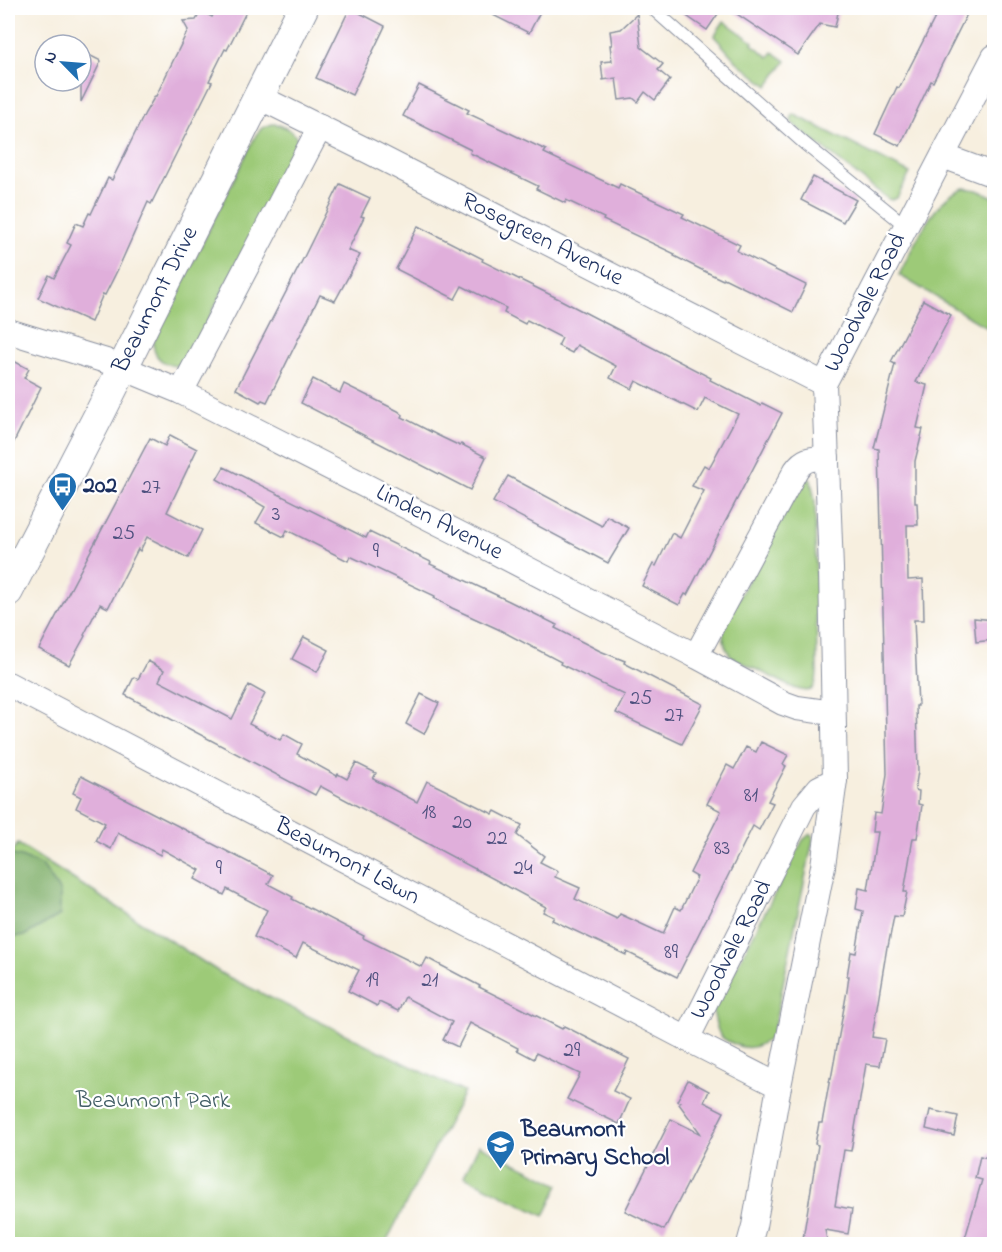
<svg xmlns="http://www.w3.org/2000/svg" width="1002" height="1252" viewBox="0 0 1002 1252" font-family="'Indie Flower',sans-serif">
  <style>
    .green { fill: #9dca78; stroke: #5c7c6b; stroke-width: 1.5 }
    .forest { fill: #7eae68; stroke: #4c6e63; stroke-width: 1.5 }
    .building { fill: #e0afdb }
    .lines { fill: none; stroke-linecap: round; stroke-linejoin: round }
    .service-casing { stroke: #898f9e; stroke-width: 14 }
    .minor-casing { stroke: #898f9e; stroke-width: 26 }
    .tertiary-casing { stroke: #898f9e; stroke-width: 32 }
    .service { stroke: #fff; stroke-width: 12 }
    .minor { stroke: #fff; stroke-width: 24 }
    .tertiary { stroke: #fff; stroke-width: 30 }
    .labels { text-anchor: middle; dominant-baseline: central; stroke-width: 4.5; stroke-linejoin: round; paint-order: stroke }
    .number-label { font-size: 21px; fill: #4c4f7d }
    .street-label { font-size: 24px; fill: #1b2f5e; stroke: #fff }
    .poi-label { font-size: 24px; font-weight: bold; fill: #1b2f5e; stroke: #fff; text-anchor: start }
    .park-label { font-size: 24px; fill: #425e66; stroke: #fff }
  </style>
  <rect width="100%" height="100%" fill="#fff"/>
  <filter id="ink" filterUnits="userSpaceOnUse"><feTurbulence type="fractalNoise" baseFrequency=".0167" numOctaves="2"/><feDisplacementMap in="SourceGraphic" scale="12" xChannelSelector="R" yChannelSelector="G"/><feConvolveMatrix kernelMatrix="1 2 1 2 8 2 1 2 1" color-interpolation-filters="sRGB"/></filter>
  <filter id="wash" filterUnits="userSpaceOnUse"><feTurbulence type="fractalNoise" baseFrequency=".008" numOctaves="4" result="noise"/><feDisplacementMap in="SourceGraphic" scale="24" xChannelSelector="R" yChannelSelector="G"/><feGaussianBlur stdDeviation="1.35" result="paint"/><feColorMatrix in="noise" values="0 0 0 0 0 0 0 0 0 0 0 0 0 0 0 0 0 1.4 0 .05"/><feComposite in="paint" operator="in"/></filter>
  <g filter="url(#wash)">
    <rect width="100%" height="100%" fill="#f7efdf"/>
    <g class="green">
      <path d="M724,21L753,42L752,44L769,57L773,52L786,61L768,86L737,62L714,36Z"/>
      <path d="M793,114L910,173L897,198L892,200L888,199L799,129L792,123L791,120Z"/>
      <path d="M272,124C283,124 295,132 299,142L186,363C171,372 150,358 154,341L256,135L262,128Z"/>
      <path d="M964,188L977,190L994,197V332L899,275C912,249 934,197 964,188Z"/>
      <path d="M808,478L811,480L815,501L817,673C816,691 811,694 794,688L731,657C724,646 722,638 724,625L803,479Z"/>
      <path d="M810,834L813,835V840L772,1037C757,1048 748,1051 732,1043C727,1041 723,1039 720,1035C716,1028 715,1019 713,1011L803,840Z"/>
      <path d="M18,844L224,975L464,1092L385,1244H8V856Z"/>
      <path d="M479,1145L559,1185L544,1216L464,1176Z"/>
    </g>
    <path class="forest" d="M8,854L21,857L43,866L60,892V915L24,936L8,937Z"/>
    <g id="blocks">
      <g class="building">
        <path d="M217,8H248L227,50L225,49L209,81L212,82L151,204L148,202L119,267L105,295L103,294L91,322L38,298L49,275L54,278L71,245L67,243L76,223L83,226L89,213L91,214L108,178L112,180L145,113L155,96H156L188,30L183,21L196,20L201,11L212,17Z"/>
        <path d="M350,8L385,26L352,95L316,78Z"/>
        <path d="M479,8H542L529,33Z"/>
        <path d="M675,8H722L707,30Z"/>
        <path d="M728,8H839L835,27L820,24L798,55Z"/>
        <path d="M940,8H970L933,82L931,81L900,146L875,134L897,87L899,88Z"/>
        <path d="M637,14L641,47L663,64L658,70L670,80L655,100L645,92L638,102L633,98L619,100L616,78L603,80L601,62L612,61L610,45H612L610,31L621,29Z"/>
        <path d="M81,51L101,61L81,102Z"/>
        <path d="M419,85L469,110L467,113L546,150L544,153L618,188L620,184L684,214L682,217L740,245L737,251L806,285L793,312L724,278L723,280L700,269L674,256L675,254L603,220L604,218L566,200L565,203L536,189L538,186L470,153L471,150L403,116Z"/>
        <path d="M813,177L856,200L843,222L801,200Z"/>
        <path d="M340,184L370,198L361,216L364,217L348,250L360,255L335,301L320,295L267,402L262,400L260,402L236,389L304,257Z"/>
        <path d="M418,226L483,259L482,261L559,299L711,378L710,380L761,406L762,403L782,413L687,595L685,594L679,605L642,586L653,564L656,566L672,533L680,538L704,491L692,486L704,465L709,468L738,414L705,398L698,412L636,381L632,389L610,378L616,366L577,345L572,353L558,346L562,338L527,320L525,324L504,313L506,308L462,286L455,299L396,269Z"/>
        <path d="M923,300L951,315L916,382L927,385L917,428L923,429L915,461V503H917L918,525H907L908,580L923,579L924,620H914L918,706H916L918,771L915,790L919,791L918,804L922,805L917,838H913L904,892H907L902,917L894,916L888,947H887L872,1037L885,1039L880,1066L866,1064L851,1151L844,1150L835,1206L852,1209L848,1234L825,1230L828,1245H802L818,1145L815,1144L819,1123H822L830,1078L831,1079L847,991L849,976H847L851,952L856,953L863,911L856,909L859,888L868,890L877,832H872L874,813L881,814L887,774L879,449L874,448L895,364L891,362Z"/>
        <path d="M8,358L29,369L24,378L41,387L8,454Z"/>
        <path d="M313,379L340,393L344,384L398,411L403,415L402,417L439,436L460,446L461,444L486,457L470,490L301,403Z"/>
        <path d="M170,435L197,449L167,512L202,530L188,558L147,537L140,551L138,549L108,608L100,604L84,635L85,636L69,665L39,649L150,438L165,446Z"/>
        <path d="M224,467L366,538L369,532L431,562L430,564L509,601L557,625L555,628L600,651L625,661L624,663L703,704L682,744L616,713L625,695L560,664L561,662L498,629L452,608L434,598L435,596L350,556L348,561L287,530L284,537L256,523L265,507L217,479Z"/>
        <path d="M508,476L602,526L607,516L629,528L608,563L493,502Z"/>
        <path d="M974,618L994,620V640L976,642Z"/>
        <path d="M304,637L329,650L317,672L292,659Z"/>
        <path d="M148,661L164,670L159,681L232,719L249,685L265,694L249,724L280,740L284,734L302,744L297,754L337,776L338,774L347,779L356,763L376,773L373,779L417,802L427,781L493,814L495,811L522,825L517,835L544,856L540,862L558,871L555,877L580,888L575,899L617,919L620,914L663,934L675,907L681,910L697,877L690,873L721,811L707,804L727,765L734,769L746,747L756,752L761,742L788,755L783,764L786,766L768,801L773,803L759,830L753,826L677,977L627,952L626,955L552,920L554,917L543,912L546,907L320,786L315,795L125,695L134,677L138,679Z"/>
        <path d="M421,694L439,703L424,734L406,724Z"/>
        <path d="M81,776L273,875L268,884L293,897L292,899L364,936L363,938L422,967L427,958L480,986L479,987L521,1008L562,1029L564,1026L629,1059L613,1091L630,1099L619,1124L567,1099L580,1074L536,1053L534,1059L517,1050L518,1048L470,1023L458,1047L443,1040L452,1022L405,997L398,1011L379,1002L377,1006L348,991L359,970L303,943L296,958L254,937L267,910L227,889L224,895L195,879L200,870L162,849L160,855L118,833L111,849L96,841L105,823L76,808L81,797L73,793Z"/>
        <path d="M688,1080L709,1091L704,1102L724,1112L664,1230L625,1211L671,1119L701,1134L679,1104L680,1102L677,1101Z"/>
        <path d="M930,1110L958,1116L954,1136L926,1129Z"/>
        <path d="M990,1153L994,1154V1245H963L982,1180L975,1178L980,1156L988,1158Z"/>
      </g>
    </g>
  </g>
  <g filter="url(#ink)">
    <use href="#blocks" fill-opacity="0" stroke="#898f9e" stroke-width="1.5"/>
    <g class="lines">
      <defs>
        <path id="service" d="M652,8L805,144L906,226"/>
        <g id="minor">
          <path d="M259,97L370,152L824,384"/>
          <path d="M943,156L994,175"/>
          <path d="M8,331L106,361L181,392L468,538L696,656"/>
          <path d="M181,392L320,127"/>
          <path d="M827,458C813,459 805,457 796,470L696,656L783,703L797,708L833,713"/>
          <path d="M8,684L687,1039"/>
          <path d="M779,1086L687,1039L804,806L819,788L835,780"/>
          <path d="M749,1244L754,1226L779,1086L823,866L835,780L831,569L824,384L994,57"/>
        </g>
        <path id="tertiary" d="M8,591L99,415L303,8"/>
      </defs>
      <use href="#service" class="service-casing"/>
      <use href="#minor" class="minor-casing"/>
      <use href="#tertiary" class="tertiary-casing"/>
      <use href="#service" class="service"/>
      <use href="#minor" class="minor"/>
      <use href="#tertiary" class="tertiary"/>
    </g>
  </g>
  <defs>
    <symbol id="bus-pin" viewBox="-11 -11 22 30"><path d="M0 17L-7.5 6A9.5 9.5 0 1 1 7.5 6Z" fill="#1f6fb2" stroke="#fff"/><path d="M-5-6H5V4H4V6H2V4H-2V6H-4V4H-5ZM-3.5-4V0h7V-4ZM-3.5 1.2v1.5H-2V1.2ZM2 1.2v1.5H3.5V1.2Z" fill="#fff"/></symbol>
    <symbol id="school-pin" viewBox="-11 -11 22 30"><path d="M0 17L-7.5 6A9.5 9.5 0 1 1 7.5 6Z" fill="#1f6fb2" stroke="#fff"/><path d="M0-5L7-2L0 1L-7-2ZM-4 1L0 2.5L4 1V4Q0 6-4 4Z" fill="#fff"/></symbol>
  </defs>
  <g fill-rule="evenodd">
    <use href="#bus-pin" x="46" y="470" width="33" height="45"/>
    <use href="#school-pin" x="484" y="1128" width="33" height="45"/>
  </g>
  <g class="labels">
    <g class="number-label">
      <text x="151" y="488">27</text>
      <text x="276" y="515">3</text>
      <text x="124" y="534">25</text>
      <text x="376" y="552">9</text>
      <text x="641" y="699">25</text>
      <text x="674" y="716">27</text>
      <text x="751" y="796">81</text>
      <text x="429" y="813">18</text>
      <text x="462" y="823">20</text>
      <text x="497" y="839">22</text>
      <text x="722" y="849">83</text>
      <text x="219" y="869">9</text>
      <text x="523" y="869">24</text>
      <text x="671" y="953">89</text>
      <text x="372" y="981">19</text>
      <text x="430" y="981">21</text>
      <text x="572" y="1051">29</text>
    </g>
    <g class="street-label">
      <text transform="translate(542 240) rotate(27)">Rosegreen Avenue</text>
      <text transform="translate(156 300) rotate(-63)">Beaumont Drive</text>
      <text transform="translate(866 303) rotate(-63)">Woodvale Road</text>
      <text transform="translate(439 523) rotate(27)">Linden Avenue</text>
      <text transform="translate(347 862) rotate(28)">Beaumont Lawn</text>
      <text transform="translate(732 950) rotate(-63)">Woodvale Road</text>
    </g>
    <g class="poi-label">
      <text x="83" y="486">202</text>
      <text x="521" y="1130">Beaumont<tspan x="521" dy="28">Primary School</tspan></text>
    </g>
    <g class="park-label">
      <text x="153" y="1101">Beaumont Park</text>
    </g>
  </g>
  <rect width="1002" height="1252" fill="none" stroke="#fff" stroke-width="30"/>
  <g transform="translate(63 63) rotate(295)"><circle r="28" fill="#ffffff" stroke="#a4acbf" stroke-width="1.5"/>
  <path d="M0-4.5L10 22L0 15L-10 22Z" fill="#1f6fb2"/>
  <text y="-9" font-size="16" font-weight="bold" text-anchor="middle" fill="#1b2f5e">N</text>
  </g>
</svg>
